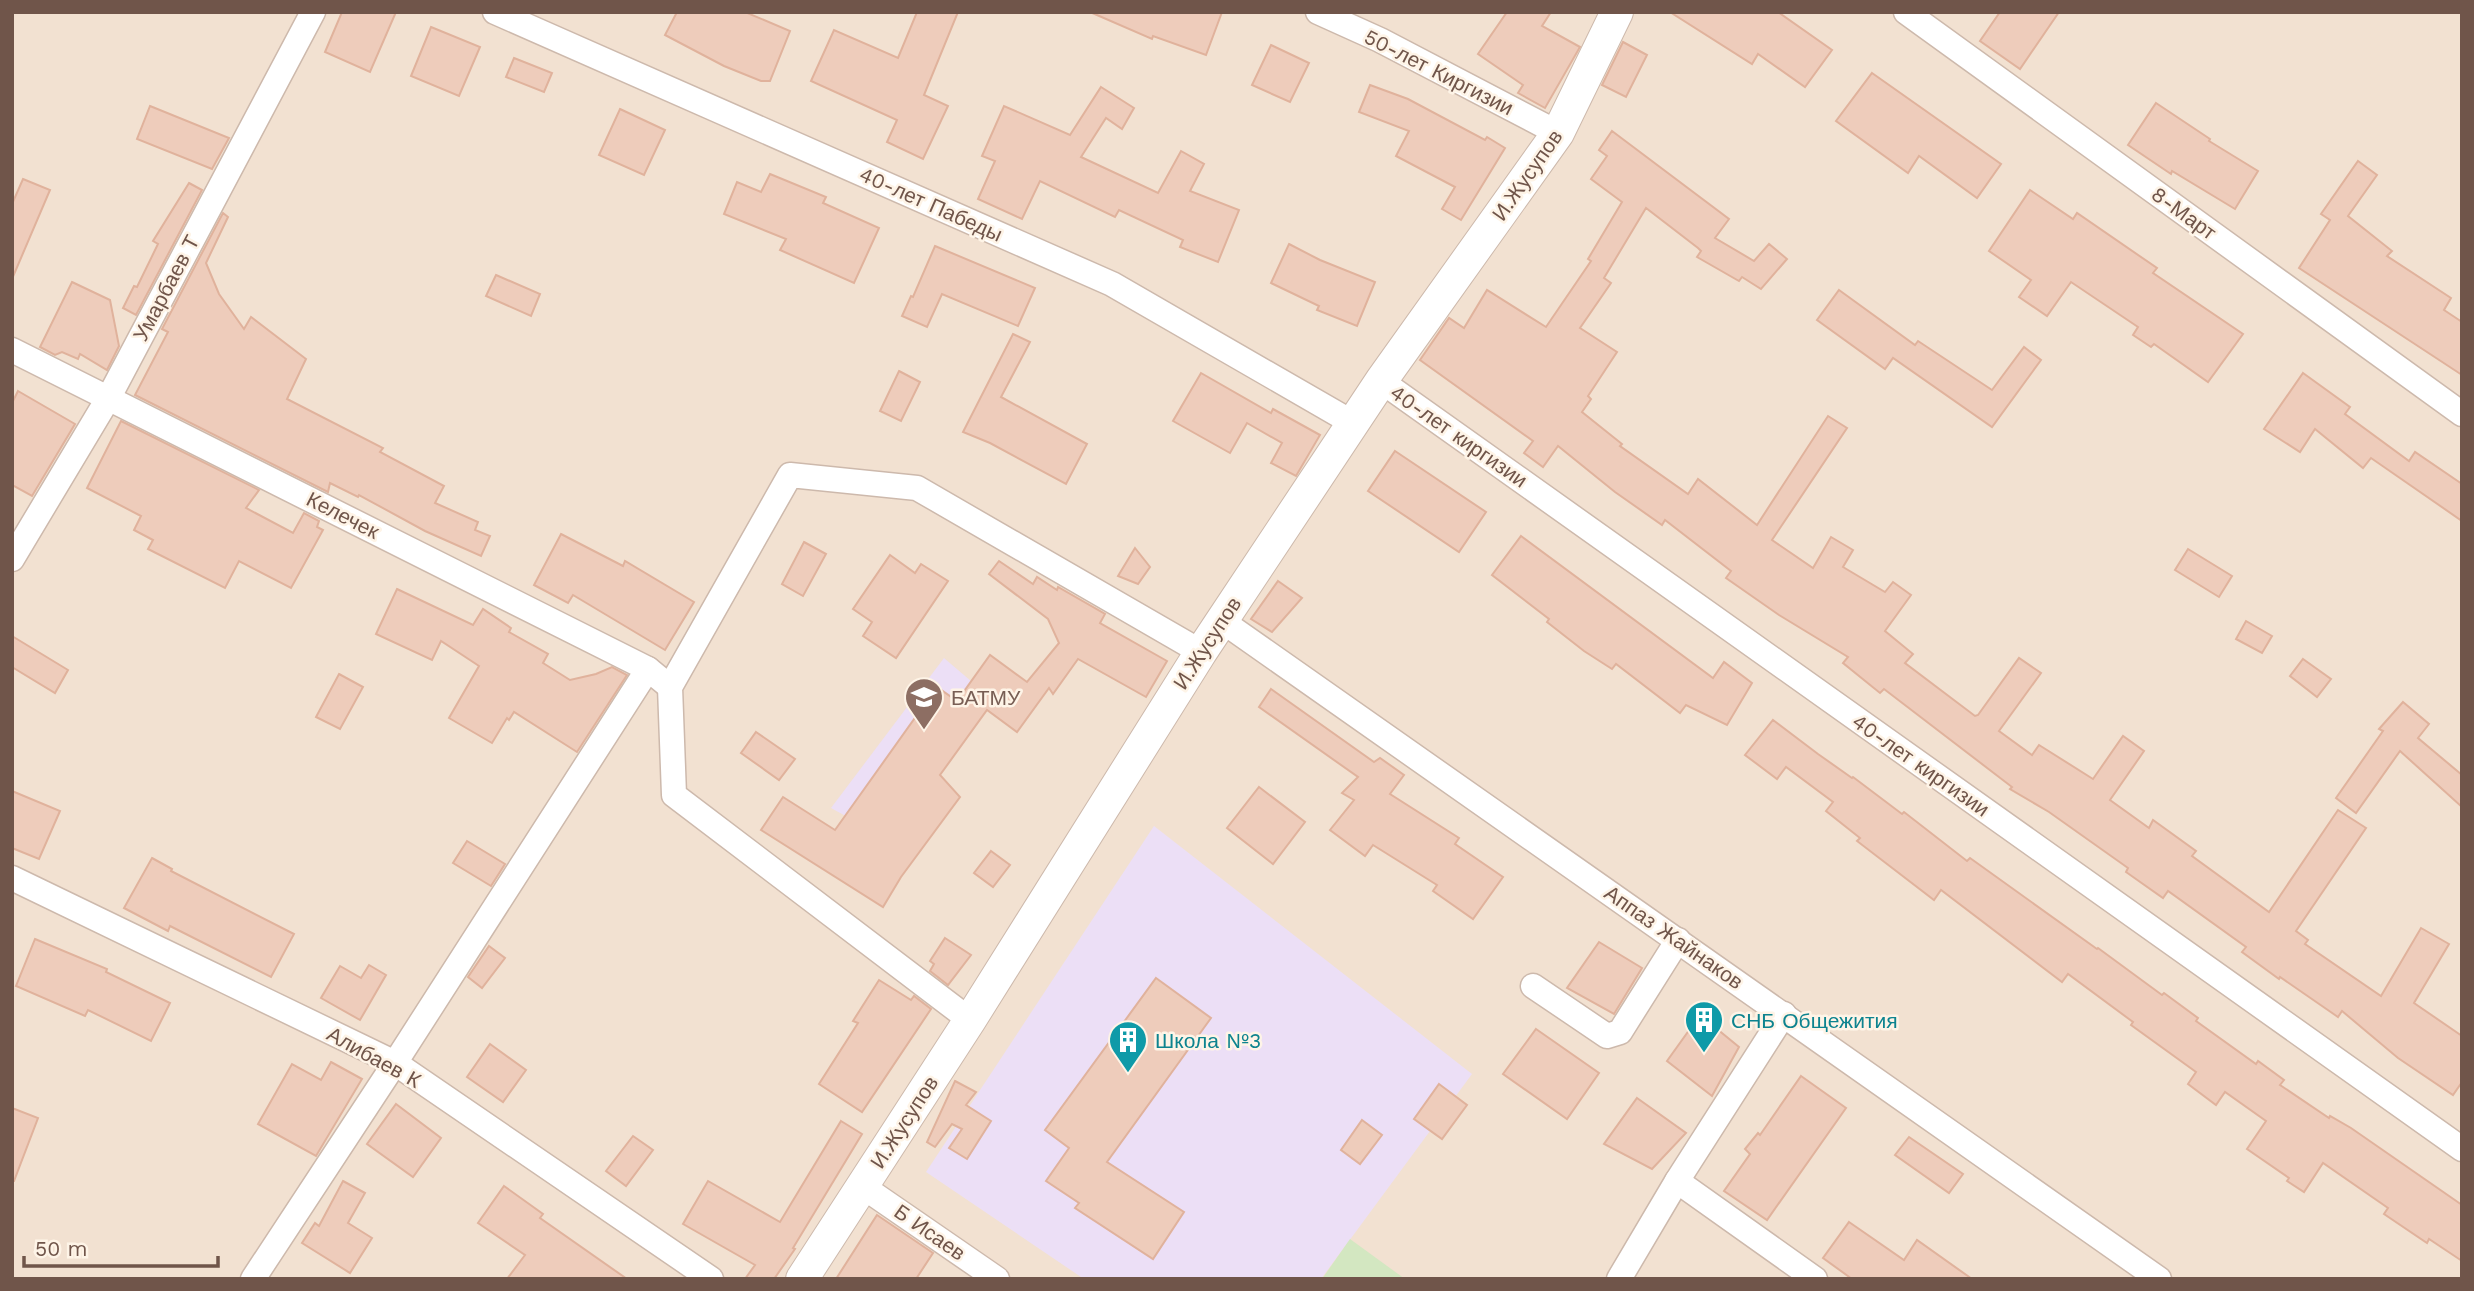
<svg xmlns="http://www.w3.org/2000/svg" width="2474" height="1291" viewBox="0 0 2474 1291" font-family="'Work Sans',sans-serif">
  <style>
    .residential { fill: #f2e1d1 }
    .education { fill: #ecdff6 }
    .green { fill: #d3e7c1 }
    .building { fill: #ecb; stroke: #e0b29c; stroke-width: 2 }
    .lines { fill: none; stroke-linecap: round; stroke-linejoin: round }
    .minor-casing { stroke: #cdb9ac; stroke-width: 27 }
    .tertiary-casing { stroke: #cdb9ac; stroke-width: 34 }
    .minor { stroke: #fff; stroke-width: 24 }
    .tertiary { stroke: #fff; stroke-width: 32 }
    .labels { text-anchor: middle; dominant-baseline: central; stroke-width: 5; stroke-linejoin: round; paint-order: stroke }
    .street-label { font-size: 21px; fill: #70554a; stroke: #fef4e7 }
    .education-label { font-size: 21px; fill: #785e54; stroke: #fef4e7; text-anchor: start }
    .culture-label { font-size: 21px; fill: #0d838f; stroke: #fef4e7; text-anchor: start }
  </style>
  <rect width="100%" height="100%" fill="#faefe2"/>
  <rect class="residential" x="12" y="12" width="2450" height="1267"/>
  <g class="education">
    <path d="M944,658L985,693L886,838L831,808Z"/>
    <path d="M1154,826L1472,1074L1321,1279H1084L926,1172Z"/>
  </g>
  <path class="green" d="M1350,1239L1405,1279H1322Z"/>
  <g class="building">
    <path d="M342,12H396L370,72L325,52Z"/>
    <path d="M677,12H745L790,31L770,81H761L724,66L665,35Z"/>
    <path d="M917,12H958L924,95L948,106L923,159L887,142L897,120L811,81L834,30L898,58Z"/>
    <path d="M1090,12H1222L1206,55L1153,36L1152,39Z"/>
    <path d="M1507,12H1551L1542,26L1580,47L1545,108L1518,93L1523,85L1478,54Z"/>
    <path d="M1670,12H1778L1832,50L1805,87L1758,54L1752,64Z"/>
    <path d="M2000,12H2059L2020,69L1980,41Z"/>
    <path d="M431,27L480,47L459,96L411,76Z"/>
    <path d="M1623,42L1647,55L1626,97L1602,85Z"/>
    <path d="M1271,45L1309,63L1290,102L1252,85Z"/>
    <path d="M514,58L552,73L544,92L506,77Z"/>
    <path d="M1872,73L2001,164L1977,198L1919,156L1908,173L1836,121Z"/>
    <path d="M1370,85L1408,99L1485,140L1487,137L1505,148L1461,220L1442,209L1455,187L1396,156L1409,131L1359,112Z"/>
    <path d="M1101,87L1134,108L1122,129L1106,118L1081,157L1158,193L1181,151L1204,164L1190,191L1239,210L1218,262L1180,247L1183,240L1119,210L1115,217L1040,181L1022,219L978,199L995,161L982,156L1004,106L1070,135Z"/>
    <path d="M2156,103L2210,139L2209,141L2258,171L2235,209L2172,171L2171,174L2128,145Z"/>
    <path d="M150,106L229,138L212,169L137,139Z"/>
    <path d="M620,109L665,130L644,175L599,155Z"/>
    <path d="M1612,131L1729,219L1715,238L1754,261L1769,244L1787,259L1761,289L1742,277L1739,281L1697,257L1701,251L1698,248L1646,208L1604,278L1611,283L1580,328L1617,352L1588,396L1591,399L1582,412L1622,444L1620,446L1688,494L1698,479L1757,525L1828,416L1847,428L1772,540L1813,568L1831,537L1853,550L1843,567L1885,592L1893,582L1911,595L1885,631L1913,654L1905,663L1975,716L1978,715L2019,658L2041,673L1999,731L2032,755L2039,745L2093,779L2123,736L2144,751L2110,800L2149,828L2153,820L2196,851L2192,856L2269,912L2338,810L2366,828L2296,931L2308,940L2305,944L2381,996L2421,928L2449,944L2414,1003L2462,1036V1082L2453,1095L2398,1058L2342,1011L2338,1017L2280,977L2279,979L2242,952L2246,947L2168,891L2163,898L2126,872L2128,868L2049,812L2010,789L2012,787L1884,689L1880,693L1843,663L1848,657L1779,615L1726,578L1731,571L1665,520L1662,525L1615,492L1558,446L1543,467L1524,453L1533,441L1420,360L1449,318L1464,328L1487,290L1546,327L1591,261L1588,259L1622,202L1591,179L1607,156L1599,150Z"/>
    <path d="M2358,161L2377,175L2348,216L2392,251L2387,256L2451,298L2444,310L2462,322V375L2299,268L2330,220L2321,214Z"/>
    <path d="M770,174L826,197L823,203L879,228L854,283L780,250L786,239L724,214L737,182L761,192Z"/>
    <path d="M23,179L50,190L12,279V204Z"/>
    <path d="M189,183L202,190L136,315L123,308L134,286L137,287L158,244L153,241Z"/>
    <path d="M2030,190L2073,219L2077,213L2157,268L2153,273L2243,334L2208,382L2154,344L2151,347L2133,335L2138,327L2071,282L2047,316L2019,297L2031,280L1989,251Z"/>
    <path d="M223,213L228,217L206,263L219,294L244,329L251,317L306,359L287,399L383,448L380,452L444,486L435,503L478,522L475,530L490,536L481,556L425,531L359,495L358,497L330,483L328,492L135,395L168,332L162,329Z"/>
    <path d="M1289,244L1320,260L1375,282L1357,326L1317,310L1319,306L1271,283Z"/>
    <path d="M935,246L1035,288L1018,326L942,294L927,327L902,316L911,296L913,297Z"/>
    <path d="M496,275L540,294L531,316L486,296Z"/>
    <path d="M72,282L110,300L119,346L107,370L80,354L78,359L62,352L55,355L40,347Z"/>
    <path d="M1839,290L1915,345L1918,341L1992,390L2024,347L2041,360L1992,427L1893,358L1885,369L1817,320Z"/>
    <path d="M1013,334L1030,342L1001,397L1087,444L1066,484L990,443L963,432Z"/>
    <path d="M899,371L920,382L901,421L880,411Z"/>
    <path d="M1201,373L1271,413L1273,409L1320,435L1296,476L1271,463L1282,443L1247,423L1230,453L1173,421Z"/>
    <path d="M2303,373L2350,407L2345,414L2409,461L2415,452L2462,484V521L2371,458L2363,468L2315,429L2300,452L2264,429Z"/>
    <path d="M18,391L75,424L32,496L12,485V403Z"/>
    <path d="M121,421L259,490L246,508L293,533L304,513L319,521L317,527L323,530L291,588L239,561L225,588L148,549L153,540L134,530L141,516L87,488Z"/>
    <path d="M1395,451L1486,512L1459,552L1368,491Z"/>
    <path d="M561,534L623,566L625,561L694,602L665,650L573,595L568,603L534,585Z"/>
    <path d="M1521,536L1713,678L1724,662L1752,683L1727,725L1686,705L1680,713L1616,664L1612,669L1584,651L1547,622L1549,619L1492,575Z"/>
    <path d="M804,542L826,554L803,596L782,584Z"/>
    <path d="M1135,548L1150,567L1138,584L1118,576Z"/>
    <path d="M2188,549L2232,576L2219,597L2175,570Z"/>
    <path d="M890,555L915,573L921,564L948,581L896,658L863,636L872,622L853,609Z"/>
    <path d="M999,561L1033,584L1037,577L1057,590L1058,587L1105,614L1100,623L1167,661L1146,697L1078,659L1053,694L1049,688L1017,732L987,710L940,775L960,797L901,877L883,907L761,830L783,797L835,830L937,687L957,701L990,655L1027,682L1059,643L1048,619L989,574Z"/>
    <path d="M1278,581L1302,598L1272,632L1251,619Z"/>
    <path d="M397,589L473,625L483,609L511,628L509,632L548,654L543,663L570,680L596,674L612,667L627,675L577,752L514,712L509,720L507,718L492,743L449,718L479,666L441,641L432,660L376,634Z"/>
    <path d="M2246,621L2272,636L2262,653L2236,639Z"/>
    <path d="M12,636L68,670L55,693L12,667Z"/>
    <path d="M2303,659L2331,679L2317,697L2290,676Z"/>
    <path d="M339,674L363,687L340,729L316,717Z"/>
    <path d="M1271,689L1374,762L1380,758L1404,775L1390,794L1459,838L1455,844L1503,877L1473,919L1433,891L1437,885L1373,845L1365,856L1330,830L1354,800L1342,793L1358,777L1259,707Z"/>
    <path d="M2403,702L2429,724L2418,738L2462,775V807L2400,751L2356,813L2336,798L2383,731L2379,729Z"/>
    <path d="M1773,720L1818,754L1852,778L1853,777L1902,814L1904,812L1967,861L1970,858L2097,949L2098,948L2162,995L2164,993L2198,1018L2196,1021L2256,1064L2258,1061L2284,1080L2280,1085L2329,1118L2330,1116L2351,1128L2462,1205V1261L2429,1239L2427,1243L2384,1214L2388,1208L2323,1163L2304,1192L2287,1181L2289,1178L2247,1149L2266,1121L2225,1092L2216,1105L2188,1084L2196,1072L2131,1025L2133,1022L2068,974L2062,982L1941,890L1934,900L1857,841L1860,838L1826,811L1833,802L1786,767L1777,779L1745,755Z"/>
    <path d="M756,732L795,759L779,780L741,753Z"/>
    <path d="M1259,787L1305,822L1273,864L1227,828Z"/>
    <path d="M12,791L60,811L39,859L12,848Z"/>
    <path d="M467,841L505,864L491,886L453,863Z"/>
    <path d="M991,851L1010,865L993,887L974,873Z"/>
    <path d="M152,858L172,869L171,871L294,934L271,977L170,926L168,931L124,908Z"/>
    <path d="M945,938L971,955L948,985L930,971L934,964L930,961Z"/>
    <path d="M35,939L107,969L106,972L170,1003L151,1041L88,1010L85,1016L16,986Z"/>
    <path d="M1599,942L1642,968L1614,1014L1567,988Z"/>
    <path d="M489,946L505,958L482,988L468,977Z"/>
    <path d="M369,965L386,975L360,1020L321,998L340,966L361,978Z"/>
    <path d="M1156,978L1211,1018L1107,1162L1184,1212L1153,1259L1075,1208L1079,1203L1046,1181L1069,1148L1045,1130Z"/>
    <path d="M879,980L911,1000L914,996L931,1009L862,1112L819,1084L858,1023L853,1021Z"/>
    <path d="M1700,1015L1739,1047L1712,1096L1667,1061Z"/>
    <path d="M1536,1029L1599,1073L1567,1119L1503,1074Z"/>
    <path d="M490,1044L526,1070L503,1102L467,1077Z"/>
    <path d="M331,1062L362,1079L316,1156L258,1124L292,1064L321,1080Z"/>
    <path d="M1801,1076L1846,1108L1767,1220L1724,1191L1750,1154L1745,1149L1758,1133L1760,1135Z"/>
    <path d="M955,1081L976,1092L966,1105L991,1121L967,1159L949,1148L962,1129L952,1124L935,1147L927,1142Z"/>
    <path d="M1439,1084L1467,1105L1442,1139L1414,1119Z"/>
    <path d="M1637,1098L1686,1133L1652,1169L1604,1144Z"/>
    <path d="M396,1104L441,1138L413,1177L367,1144Z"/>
    <path d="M12,1108L38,1118L14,1181H12Z"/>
    <path d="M1362,1120L1382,1135L1360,1164L1341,1150Z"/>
    <path d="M841,1121L862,1134L793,1248L795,1249L774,1279H745L755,1265L683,1224L708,1181L780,1222Z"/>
    <path d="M633,1136L653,1150L626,1186L606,1171Z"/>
    <path d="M1909,1137L1963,1174L1949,1193L1895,1155Z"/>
    <path d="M343,1181L365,1193L348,1223L372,1238L350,1273L302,1243L315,1223L319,1226Z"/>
    <path d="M504,1186L543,1214L540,1218L627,1279H507L525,1255L478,1223Z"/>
    <path d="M877,1215L933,1253L916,1279H836Z"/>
    <path d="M1849,1222L1904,1260L1917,1240L1972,1279H1852L1823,1258Z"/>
  </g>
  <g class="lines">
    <defs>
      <g id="minor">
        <path d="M495,12L1112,284L1353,423"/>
        <path d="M1318,12L1380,40L1558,133"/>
        <path d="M1906,12L2462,414"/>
        <path d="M12,350L648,669L670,687"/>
        <path d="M1381,381L2462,1149"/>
        <path d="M12,559L109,397L313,12"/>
        <path d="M1222,621L2159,1279"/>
        <path d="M12,878L395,1063L711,1279"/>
        <path d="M1533,986L1607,1036L1620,1032L1678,940"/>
        <path d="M970,1020L674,795L670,687L790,475L917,488L1201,652"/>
        <path d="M1677,1181L1815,1279"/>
        <path d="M862,1186L997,1279"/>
        <path d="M253,1279L395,1063L648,669"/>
        <path d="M1619,1279L1677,1181L1784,1014"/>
      </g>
      <path id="tertiary" d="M802,1279L970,1020L1201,652L1381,381L1558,133L1617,12"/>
    </defs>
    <use href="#minor" class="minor-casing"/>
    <use href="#tertiary" class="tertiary-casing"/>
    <use href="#minor" class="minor"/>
    <use href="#tertiary" class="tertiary"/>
  </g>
  <defs>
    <symbol id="university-pin" viewBox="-11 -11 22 30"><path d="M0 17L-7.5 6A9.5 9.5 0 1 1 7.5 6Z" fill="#8d6e63" stroke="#fef4e7"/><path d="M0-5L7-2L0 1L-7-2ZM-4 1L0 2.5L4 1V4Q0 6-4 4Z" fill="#fff"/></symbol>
    <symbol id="building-pin" viewBox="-11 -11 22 30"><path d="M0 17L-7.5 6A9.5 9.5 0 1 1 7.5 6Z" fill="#0f9aa8" stroke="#fef4e7"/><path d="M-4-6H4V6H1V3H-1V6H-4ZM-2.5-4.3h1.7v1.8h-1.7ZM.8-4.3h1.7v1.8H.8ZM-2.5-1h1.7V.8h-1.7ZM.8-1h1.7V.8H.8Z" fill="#fff"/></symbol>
  </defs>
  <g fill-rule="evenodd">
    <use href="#university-pin" x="902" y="675" width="44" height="60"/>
    <use href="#building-pin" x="1682" y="998" width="44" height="60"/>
    <use href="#building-pin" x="1106" y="1018" width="44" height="60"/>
  </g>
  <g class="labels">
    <g class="street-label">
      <text transform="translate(1439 72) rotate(27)">50-лет Киргизии</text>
      <text transform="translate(1527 175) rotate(-55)">И.Жусупов</text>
      <text transform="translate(931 204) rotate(24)">40-лет Пабеды</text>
      <text transform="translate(2184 213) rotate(36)">8-Март</text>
      <text transform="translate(166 288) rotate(-62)">Умарбаев Т</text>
      <text transform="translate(1459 436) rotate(35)">40-лет киргизии</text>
      <text transform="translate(343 515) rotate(27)">Келечек</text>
      <text transform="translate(1207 643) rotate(-57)">И.Жусупов</text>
      <text transform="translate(1921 765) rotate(35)">40-лет киргизии</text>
      <text transform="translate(1674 937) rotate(35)">Аппаз Жайнаков</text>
      <text transform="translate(374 1057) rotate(29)">Алибаев К</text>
      <text transform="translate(904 1122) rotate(-57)">И.Жусупов</text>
      <text transform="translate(930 1232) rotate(35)">Б Исаев</text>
    </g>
    <g class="education-label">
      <text x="951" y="697">БАТМУ</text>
    </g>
    <g class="culture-label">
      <text x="1731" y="1020">СНБ Общежития</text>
      <text x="1155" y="1040">Школа №3</text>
    </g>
  </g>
  <rect width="2474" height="1291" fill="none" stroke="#70554a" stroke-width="28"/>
  <path d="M24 1256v10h194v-10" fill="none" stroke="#70554a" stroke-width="3.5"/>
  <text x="35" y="1256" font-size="21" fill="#70554a" stroke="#fef4e7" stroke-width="5" paint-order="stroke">50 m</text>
</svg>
